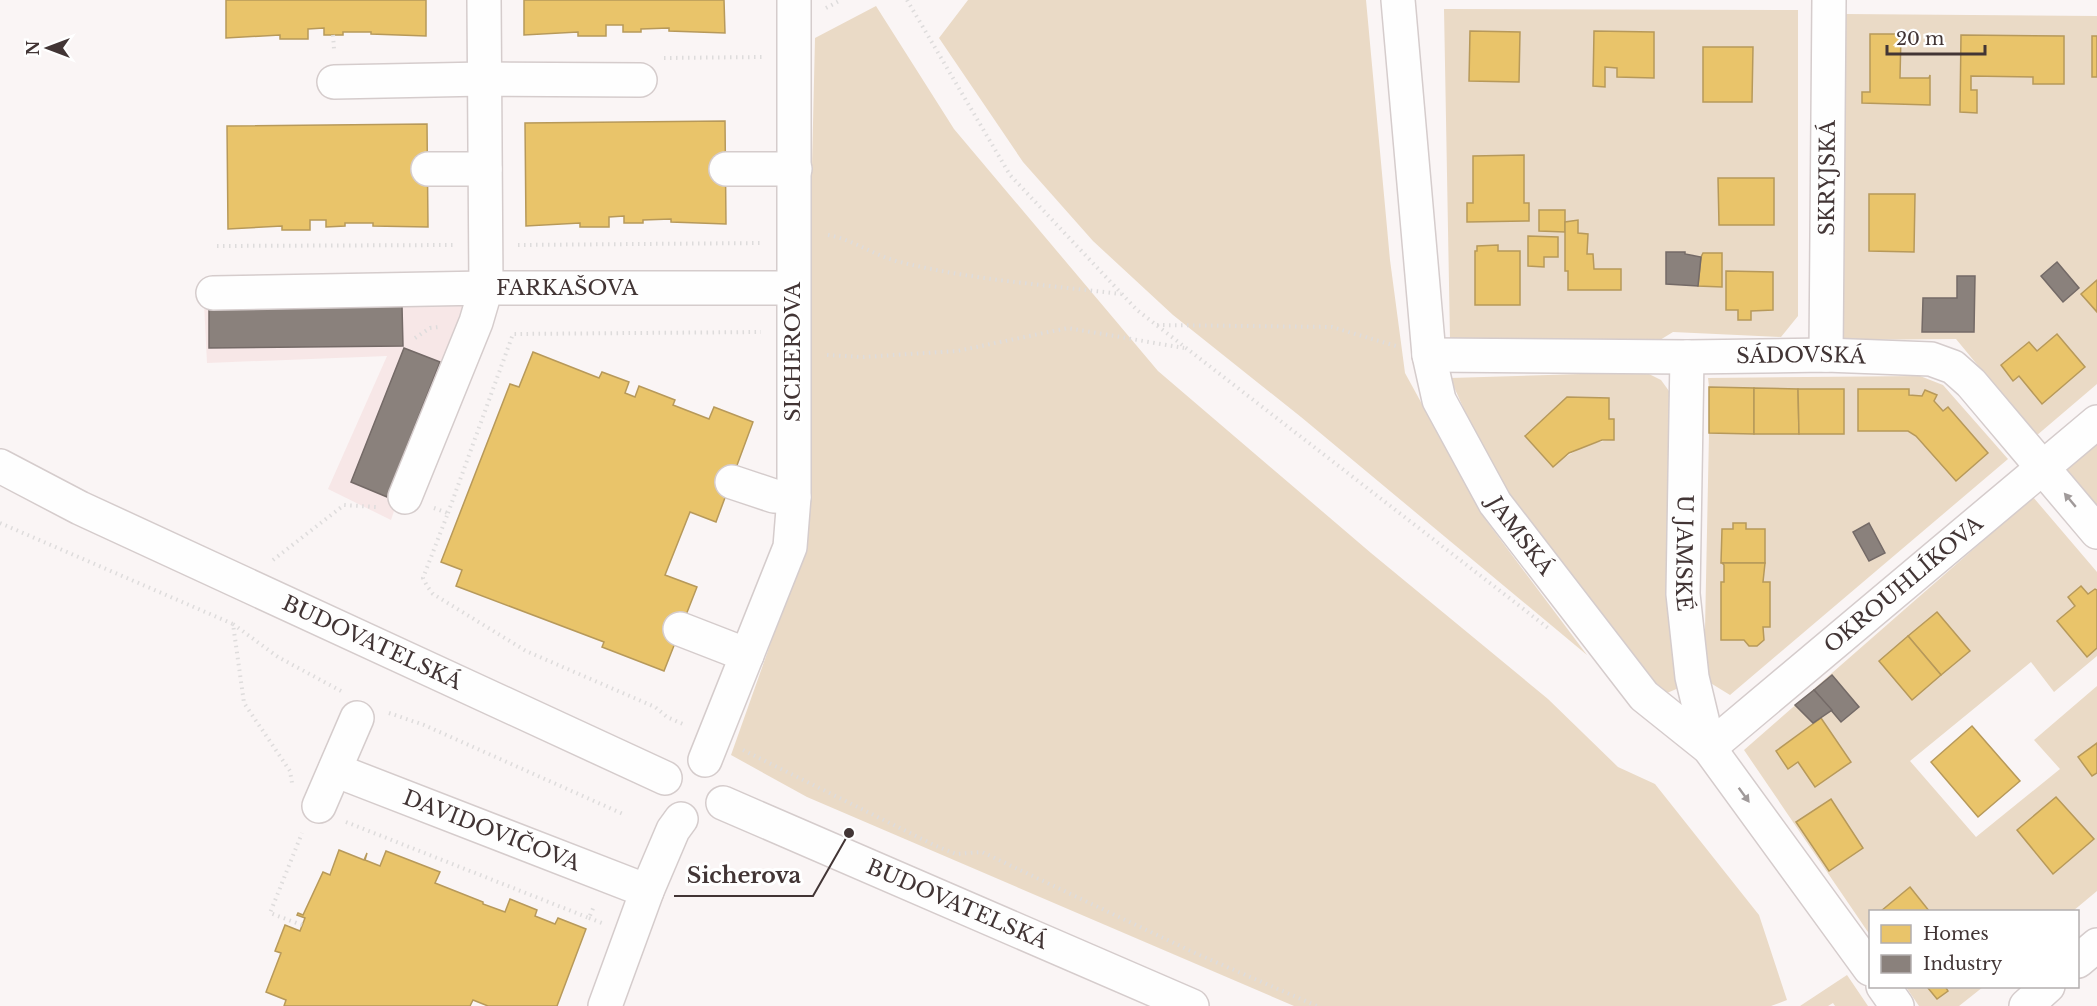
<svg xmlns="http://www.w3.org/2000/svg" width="2097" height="1006" viewBox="0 0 2097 1006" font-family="'Libre Baskerville',serif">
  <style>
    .built { fill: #f7e7e7 }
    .green { fill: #eadac6; fill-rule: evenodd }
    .homes { fill: #e9c46a; stroke: #b7995a; stroke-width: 1.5 }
    .industry { fill: #8a817c; stroke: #746a67; stroke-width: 1.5 }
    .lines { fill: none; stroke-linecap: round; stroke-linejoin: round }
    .minor-casing { stroke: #d5cccc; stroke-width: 36 }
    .path { stroke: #dedcdc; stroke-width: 4; stroke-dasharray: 1.5 4.5; stroke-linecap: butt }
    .minor { stroke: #fefefe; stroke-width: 33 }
    .oneway { fill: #a09a9a }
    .labels { text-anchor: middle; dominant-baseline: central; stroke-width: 6; stroke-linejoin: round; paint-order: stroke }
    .street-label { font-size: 21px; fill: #423535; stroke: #fff }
    .leader { fill: none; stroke: #423535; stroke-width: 2 }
    .callout-dot { fill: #423535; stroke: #fff; stroke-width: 2 }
    .callout-label { font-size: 22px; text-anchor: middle; font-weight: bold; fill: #423535; stroke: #fff; stroke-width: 6; stroke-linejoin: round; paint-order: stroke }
  </style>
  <rect width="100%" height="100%" fill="#faf5f5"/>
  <path class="built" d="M463,280V306L391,520L328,489L387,356L207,363L203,283Z"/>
  <g class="green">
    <path d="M968,0H1366L1390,260L1405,373L1485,519L1587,655L1301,417L1173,315L1093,241L1023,162L939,38Z"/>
    <path d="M876,6L954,129L1158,371L1371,553L1548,699L1618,767L1655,784L1759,915L1787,1000L1771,1006H1294L807,797L731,755L803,552L815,38Z"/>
    <path d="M1444,9L1798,10V316L1781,337L1673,332L1660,340L1450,339ZM1594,31L1654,32L1653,78L1617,77V68L1605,67L1604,86H1593ZM1703,47L1753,48L1752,102H1703ZM1523,155L1524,203H1529V221L1467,222V203H1473V156ZM1539,210H1564L1565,222L1578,221V233L1588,234L1587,254H1593L1594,269H1621V290H1568V271L1565,270V232L1539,231ZM1529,236L1558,237V256L1544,257L1543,266H1529ZM1498,245V251H1520V305H1475V251H1477L1478,246ZM1666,252H1685V254L1701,257L1703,253L1721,287L1666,284ZM1726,272H1773V310L1751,311V320H1738V310H1726Z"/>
    <path d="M1846,14L2097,16V36H2092V76L2097,77V280L2081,294L2097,312V384L2036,436L1956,339L1843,340ZM1871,34H1900V78L1930,105L1862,103V93L1870,92ZM1961,35L2064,36L2063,84H2033V77L1971,76V90H1977V113L1960,112ZM1870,194L1915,195L1914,252L1869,251ZM1957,276H1974V332H1923V298H1957ZM2057,334L2085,367L2042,403L2019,376L2013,380L2001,365L2028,342L2037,351Z"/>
    <path d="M1645,372L1661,380L1669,391L1681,687L1660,696L1499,488L1450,378ZM1567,397L1609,398V419L1614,420V440C1590,441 1570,452 1553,467L1525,435Z"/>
    <path d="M1920,376L1943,385L2008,459L1730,695L1704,679L1709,433L1843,434L1844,390L1709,387L1708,378ZM1858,389L1922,396L1925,390L1936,395L1934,401L1943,411L1916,436L1908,431H1858ZM1734,523H1745L1746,529H1765L1763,582L1770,583V627H1763L1764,640L1757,646H1749L1744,640H1721V583L1724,582V565L1721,563L1722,529H1733ZM1869,524L1885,553L1869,561L1853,532Z"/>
    <path d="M2097,442V512L2061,471Z"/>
    <path d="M2033,497L2097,572V590L2095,589L2088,594L2081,586L2068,597L2075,606L2057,622L2087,656L2097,648V656L2054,692L2031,662L1910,761L1976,837L2060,769L2034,740L2097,686V743L2078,758L2092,776L2097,773V891L2073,911H1930L1910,887L1882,911L1870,912V935L1744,750ZM1937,612L1970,651L1912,699L1879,661ZM1832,675L1859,707L1842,722L1832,710L1821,718L1851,762H1798L1788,769L1776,751L1813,723L1796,706ZM2056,797L2094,839L2053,874L2017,830ZM1831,800L1863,848L1829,871Z"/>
    <path d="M1847,975L1868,1006H1835L1833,1003L1828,1006H1800Z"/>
    <path d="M1906,987H1930L1928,988L1937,999L1948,991L1945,987H1983L1959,1006H1919Z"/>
  </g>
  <g class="homes">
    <path d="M226,0H426V36L371,34V32H343V35H324V28L308,29V39H280V35L226,38Z"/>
    <path d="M524,0H724L725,33L669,31V28L641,29V32H623V25H606V36H578V32L524,35Z"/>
    <path d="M1470,31L1520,32L1519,82L1469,81Z"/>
    <path d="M1594,31L1654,32V78L1617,77V68L1605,67V87L1593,86Z"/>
    <path d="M1870,34H1901L1900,78H1929L1930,75V105L1862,103V92H1870Z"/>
    <path d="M1961,35L2064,36V84H2033V77L1971,76V90H1977V113L1960,112Z"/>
    <rect x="2092" y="36" width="5" height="41"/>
    <path d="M1703,47H1753L1752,102H1703Z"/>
    <path d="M725,121L726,224L671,222V219L643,220V223H624V216L609,217V227H580V223L526,226L525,123Z"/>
    <path d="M427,124L428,227L373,226V223H345V226L326,227V220H310V230H282V226L228,229L227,126Z"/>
    <path d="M1524,155V203H1529V221L1467,222V203H1473V156Z"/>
    <path d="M1718,178H1774V225H1719Z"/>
    <path d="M1869,194H1915L1914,252L1869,251Z"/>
    <path d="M1539,210H1565V232L1539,231Z"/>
    <path d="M1578,220V233L1588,234L1587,254H1593L1594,269H1621V290H1568V271H1565V222Z"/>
    <path d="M1528,236L1558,237V257H1544V267L1528,266Z"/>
    <path d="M1498,245V251H1520V305H1475V251H1477V246Z"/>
    <path d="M1703,253H1722V287L1698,286L1701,257Z"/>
    <path d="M1726,271L1773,272V310L1751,311V320H1738V310H1726Z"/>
    <path d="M2097,280V312L2081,294Z"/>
    <path d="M2057,334L2085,367L2042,404L2019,376L2013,381L2001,365L2029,342L2037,351Z"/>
    <path d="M533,352L599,378L602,372L629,382L625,393L635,397L639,386L675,400L673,405L709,419L714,407L753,422L716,522L690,512L665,575L697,587L664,671L602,647L604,642L456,586L462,570L441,562L510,384L519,387Z"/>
    <path d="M1709,387L1754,388V434L1709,433Z"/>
    <path d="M1754,388L1798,389L1799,434H1754Z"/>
    <path d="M1798,389H1844V434H1799Z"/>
    <path d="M1858,389H1909V395L1922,396L1925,390L1937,395L1934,401L1943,411L1948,407L1988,453L1956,481L1916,436L1908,431H1858Z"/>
    <path d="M1567,397L1609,398V419H1614V440H1602L1569,453L1553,467L1525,436Z"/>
    <path d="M1733,523H1746V529H1765V563H1721L1722,529H1733Z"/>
    <path d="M1722,563H1765L1763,582H1770V627H1763L1764,640L1757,646H1749L1744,640H1721V582H1724V565Z"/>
    <path d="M2081,586L2088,594L2095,589L2097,590V648L2087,657L2057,621L2075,606L2068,597Z"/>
    <path d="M1937,612L1970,651L1941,675L1908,636Z"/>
    <path d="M1908,636L1941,675L1912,700L1879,661Z"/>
    <path d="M1821,718L1851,762L1815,787L1798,762L1788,769L1776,751Z"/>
    <path d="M1972,726L2020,781L1978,817L1931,762Z"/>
    <path d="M2097,743V773L2092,776L2078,757Z"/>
    <path d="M2056,797L2094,839L2053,874L2017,830Z"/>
    <path d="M1831,799L1863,848L1829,871L1796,822Z"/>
    <path d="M339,850L364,860L367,853L365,860L380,866L386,851L440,872L435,883L483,902V904L505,912L510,899L537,910L535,916L555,924L558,918L586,929L557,1006H488L473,1000L470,1006H284L286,1000L266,992L281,953L275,951L285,925L300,931L305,918L297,915L298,913L303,915L323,872L330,875Z"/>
    <path d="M1910,887L1930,912H1882L1881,911Z"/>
    <path d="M1930,986H1945L1948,991L1937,999L1928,988Z"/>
  </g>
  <g class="industry">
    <path d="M1666,252H1685V254L1701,257L1698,286L1666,284Z"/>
    <path d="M2057,262L2079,288L2063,302L2041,276Z"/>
    <path d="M1957,276H1975L1974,332H1922L1923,298H1957Z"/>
    <path d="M402,306L403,346L209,348V309Z"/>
    <path d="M404,348L440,362L387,497L351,482Z"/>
    <path d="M1869,523L1885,553L1869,561L1853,532Z"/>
    <path d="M1832,675L1859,707L1841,722L1814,690Z"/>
    <path d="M1814,690L1832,710L1813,723L1795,705Z"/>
  </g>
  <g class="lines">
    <defs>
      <g id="minor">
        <path id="s1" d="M484,0L486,288H793"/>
        <path id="s2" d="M1398,0L1429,355L1439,400L1495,503L1644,696L1709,748L1870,969"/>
        <path d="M334,82L484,79L640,80"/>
        <path d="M428,169H485"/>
        <path d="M726,169H795"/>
        <path d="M213,293L486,288L476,322L405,497"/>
        <path id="s3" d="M1429,355L1687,357L1826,355L1931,359L1953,367L1971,383L2097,532"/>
        <path id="s4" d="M1826,355L1829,0"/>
        <path id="s5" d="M1687,357L1683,594L1692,677L1709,748"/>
        <path id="s6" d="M0,466L80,508L665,778"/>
        <path d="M732,482L774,496L794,497"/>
        <path d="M680,629L747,655"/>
        <path id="s7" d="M1709,748L2097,422"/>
        <path d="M705,760L790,547L794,497V0"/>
        <path id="s8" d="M335,770L647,891"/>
        <path id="s9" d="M723,803L1192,1006"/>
        <path d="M319,806L357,718"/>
        <path d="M2078,961L2097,945"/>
        <path d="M1883,986L1897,1006"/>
        <path d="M605,1006L647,891L673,830L681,819"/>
        <path d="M2026,1006L2048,986"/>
      </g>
    </defs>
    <use href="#minor" class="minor-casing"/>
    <g class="path">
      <path d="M907,0L1010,175L1137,310L1548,628"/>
      <path d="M826,8L841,0"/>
      <path d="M333,35L334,49"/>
      <path d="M664,58L762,57"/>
      <path d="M828,235C855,240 874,256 900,262C972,280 1047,285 1121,294"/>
      <path d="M518,245L763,243"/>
      <path d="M217,246L454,245"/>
      <path d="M1157,325L1332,327L1396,346"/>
      <path d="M415,338L430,328L439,327"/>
      <path d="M827,355L863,357L957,351L1068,328L1184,348"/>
      <path d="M434,508L448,513L423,578L427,586L433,594L526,651L655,707L667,717L685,725"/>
      <path d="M448,513L513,334L761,332"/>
      <path d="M0,523L233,624L244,703L290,771L292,783"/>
      <path d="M273,560L344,505L376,507"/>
      <path d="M233,624L278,657L341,691"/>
      <path d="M389,713L424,725L623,814"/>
      <path d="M743,750L936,846L956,854L982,852L1195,953L1317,1006"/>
      <path d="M346,822L589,918L594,906"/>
      <path d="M589,918L602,923"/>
      <path d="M302,925L270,913L302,833"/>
    </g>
    <use href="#minor" class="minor"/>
  </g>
  <defs><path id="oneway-solid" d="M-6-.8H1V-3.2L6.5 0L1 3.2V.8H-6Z" transform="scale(1.5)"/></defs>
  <g class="oneway">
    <use href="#oneway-solid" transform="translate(2070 500) rotate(-130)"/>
    <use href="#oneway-solid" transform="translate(1744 795) rotate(54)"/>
  </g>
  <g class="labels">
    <g class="street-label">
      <text stroke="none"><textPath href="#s4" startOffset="177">SKRYJSKÁ</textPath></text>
      <text stroke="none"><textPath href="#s1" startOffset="369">FARKAŠOVA</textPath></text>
      <text transform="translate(793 352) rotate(-90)">SICHEROVA</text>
      <text stroke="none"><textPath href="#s3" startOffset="372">SÁDOVSKÁ</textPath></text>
      <text stroke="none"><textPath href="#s2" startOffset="561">JAMSKÁ</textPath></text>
      <text stroke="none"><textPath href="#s5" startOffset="196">U JAMSKÉ</textPath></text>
      <text stroke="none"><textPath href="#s7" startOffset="254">OKROUHLÍKOVA</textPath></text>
      <text stroke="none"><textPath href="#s6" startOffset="412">BUDOVATELSKÁ</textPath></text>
      <text stroke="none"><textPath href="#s8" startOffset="168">DAVIDOVIČOVA</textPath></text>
      <text stroke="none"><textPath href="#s9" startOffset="255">BUDOVATELSKÁ</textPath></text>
    </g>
  </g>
  <path class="leader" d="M849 833L813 896H674"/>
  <circle class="callout-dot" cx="849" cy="833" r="6"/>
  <g class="callout-label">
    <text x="744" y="883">Sicherova</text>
  </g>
  <rect x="1869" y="910" width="210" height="78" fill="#ffffff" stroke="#b3aeae" stroke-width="1.5"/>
  <rect x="1881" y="925" width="30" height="18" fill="#e9c46a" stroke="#b3aeae" stroke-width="1.5"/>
  <text x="1923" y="940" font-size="18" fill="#423535">Homes</text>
  <rect x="1881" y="955" width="30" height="18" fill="#8a817c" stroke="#b3aeae" stroke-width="1.5"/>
  <text x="1923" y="970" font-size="18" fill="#423535">Industry</text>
  <g transform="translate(48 48) rotate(270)" stroke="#ffffff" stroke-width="4.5" paint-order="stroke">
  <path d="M0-4.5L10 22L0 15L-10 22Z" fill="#423535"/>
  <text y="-9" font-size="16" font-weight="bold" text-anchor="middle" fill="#423535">N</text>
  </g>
  <path d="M1887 45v9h98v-9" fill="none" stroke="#423535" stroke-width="3"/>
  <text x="1896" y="45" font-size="18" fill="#423535" stroke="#ffffff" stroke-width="4.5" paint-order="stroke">20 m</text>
</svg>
